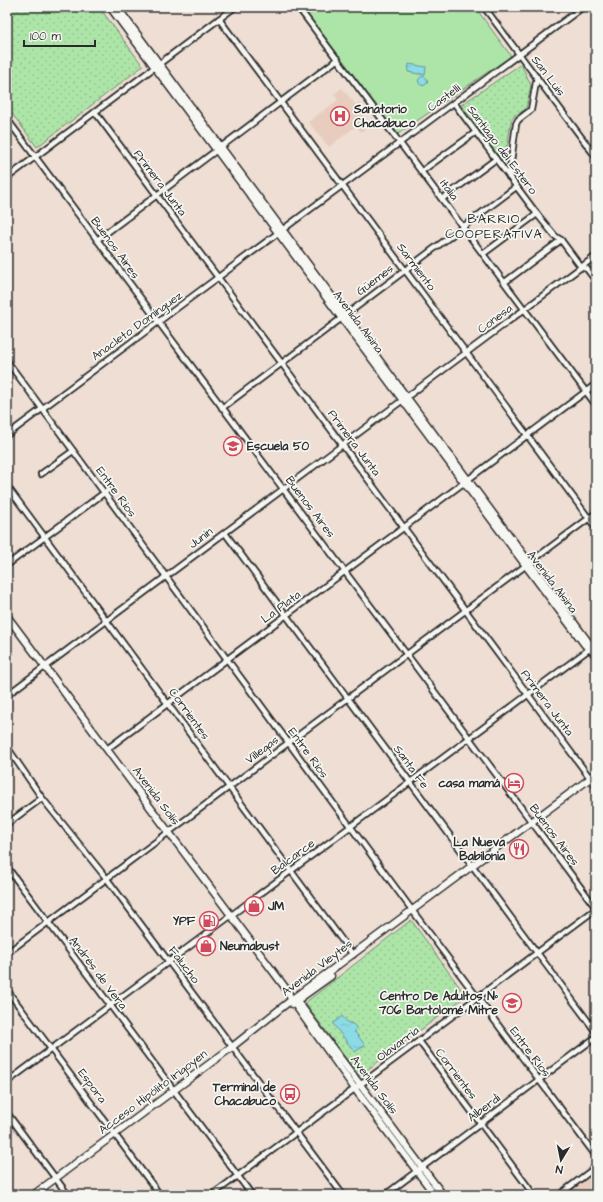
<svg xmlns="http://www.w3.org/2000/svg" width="603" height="1202" viewBox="0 0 603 1202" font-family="'Architects Daughter',sans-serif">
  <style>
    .built { fill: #e8cdbf }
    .grass { fill: #ade5a8; stroke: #6c886a }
    .park { fill: url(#park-dots); stroke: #6c886a }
    .water { fill: url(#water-ripples); stroke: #65959c }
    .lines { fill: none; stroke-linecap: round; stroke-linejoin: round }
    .street-casing { stroke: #2b2b2b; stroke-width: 8 }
    .secondary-casing { stroke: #2b2b2b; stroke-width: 9 }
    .street { stroke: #f6f6f2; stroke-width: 4.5 }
    .secondary { stroke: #f6f6f2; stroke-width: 6 }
    .labels { text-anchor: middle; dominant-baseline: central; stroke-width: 3.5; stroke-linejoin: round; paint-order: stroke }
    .street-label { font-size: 12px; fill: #2b2b2b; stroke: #f6f6f2 }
    .poi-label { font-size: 12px; font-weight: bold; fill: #2b2b2b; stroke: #f6f6f2; text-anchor: end }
    .neighbourhood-label { font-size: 13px; letter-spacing: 1px; fill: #2b2b2b; stroke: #f6f6f2 }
  </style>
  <defs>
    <pattern id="park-dots" width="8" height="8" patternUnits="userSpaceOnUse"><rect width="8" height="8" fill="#ade5a8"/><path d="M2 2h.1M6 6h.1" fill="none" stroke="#95c591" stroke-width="1.8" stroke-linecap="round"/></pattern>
    <pattern id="water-ripples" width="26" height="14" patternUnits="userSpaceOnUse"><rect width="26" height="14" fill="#8bdbe7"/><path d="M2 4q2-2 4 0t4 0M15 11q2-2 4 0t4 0" fill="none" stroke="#78bcc6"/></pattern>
  </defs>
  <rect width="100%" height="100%" fill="#eeded4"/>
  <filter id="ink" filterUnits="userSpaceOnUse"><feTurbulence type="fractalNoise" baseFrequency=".025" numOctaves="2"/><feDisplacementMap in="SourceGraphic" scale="8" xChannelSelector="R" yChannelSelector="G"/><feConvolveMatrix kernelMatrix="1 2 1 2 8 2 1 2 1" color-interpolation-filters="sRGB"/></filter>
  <g filter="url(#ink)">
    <g class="built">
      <path d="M342,88L356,105L359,103L363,108L360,111L370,125L361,132L356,126L329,147L308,122L338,100L334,94Z"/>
      <path d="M596,1171V1195H564Z"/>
    </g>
    <path class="grass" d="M302,7H475L511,56L398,134Z"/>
    <g class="park">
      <path d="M7,7H99L143,66L37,147L7,107Z"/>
      <path d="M521,64L531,85L526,109L513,117L511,122L505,162H503L461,105Z"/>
      <path d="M411,920L466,996L359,1076L305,1003Z"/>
    </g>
    <g class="water">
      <path d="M409,64L426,67L425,75L408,72Z"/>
      <circle cx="423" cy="81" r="4.5"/>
      <path d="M342,1016L348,1023L353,1024L356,1027L355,1032L365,1045L355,1052L333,1024Z"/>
    </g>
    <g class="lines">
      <defs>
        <g id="street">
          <path d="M298,7L596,405"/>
          <path d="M484,7L596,157"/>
          <path d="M219,19L596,528"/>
          <path d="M454,103L537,214L555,236L561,240L581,267L587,269L596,281"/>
          <path d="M95,112L596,786"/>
          <path d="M7,119L596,908"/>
          <path d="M422,171L476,132"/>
          <path d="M509,177L516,124L518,120L531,110L537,77"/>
          <path d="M7,178L235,7"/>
          <path d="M442,199L496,159"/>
          <path d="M97,240L338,59"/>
          <path d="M483,254L537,214"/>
          <path d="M505,282L561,240"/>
          <path d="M7,361L412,910L596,1156"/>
          <path d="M222,408L516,187"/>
          <path d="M7,435C198,291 391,150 583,7"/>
          <path d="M41,474L73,451"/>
          <path d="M7,486L353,955"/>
          <path d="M225,533L596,1032"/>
          <path d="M7,565L108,490"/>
          <path d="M7,695L596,256"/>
          <path d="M7,747L42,798L107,879L343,1195"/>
          <path d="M107,749L596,384"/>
          <path d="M7,824L42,798"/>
          <path d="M7,867L252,1195"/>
          <path d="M7,953L596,513"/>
          <path d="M7,990L160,1195"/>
          <path d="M419,1041L534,1195"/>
          <path d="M7,1082L596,644"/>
          <path d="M7,1113L68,1195"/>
          <path d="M212,1195L596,909"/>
          <path d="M385,1195L596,1037"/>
          <path d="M559,1195L596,1167"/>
        </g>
        <g id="secondary">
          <path d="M110,7L585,645L590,648L589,643L117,7"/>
          <path d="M7,616L287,990L291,999L355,1089L435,1195"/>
          <path d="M590,648L596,656"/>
          <path d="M295,998L443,1195"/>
          <path d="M292,1004L331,976"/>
          <path d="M33,1195L232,1047L295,997L596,774"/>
        </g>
      </defs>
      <use href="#street" class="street-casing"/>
      <use href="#secondary" class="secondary-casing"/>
      <use href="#street" class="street"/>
      <use href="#secondary" class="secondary"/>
    </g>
  </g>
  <defs>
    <symbol id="hospital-ring" viewBox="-11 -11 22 22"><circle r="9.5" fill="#f6f6f2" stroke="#d1495b" stroke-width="1.5"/><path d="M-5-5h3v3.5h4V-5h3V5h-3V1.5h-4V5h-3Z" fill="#d1495b"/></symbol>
    <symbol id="school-ring" viewBox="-11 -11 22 22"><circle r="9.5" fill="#f6f6f2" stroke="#d1495b" stroke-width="1.5"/><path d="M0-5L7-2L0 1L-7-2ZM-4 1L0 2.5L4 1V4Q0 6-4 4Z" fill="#d1495b"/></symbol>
    <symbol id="hotel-ring" viewBox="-11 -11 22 22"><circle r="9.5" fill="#f6f6f2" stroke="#d1495b" stroke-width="1.5"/><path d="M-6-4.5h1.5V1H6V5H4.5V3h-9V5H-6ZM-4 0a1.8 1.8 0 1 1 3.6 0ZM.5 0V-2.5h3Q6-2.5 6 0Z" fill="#d1495b"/></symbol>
    <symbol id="restaurant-ring" viewBox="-11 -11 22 22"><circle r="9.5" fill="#f6f6f2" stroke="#d1495b" stroke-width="1.5"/><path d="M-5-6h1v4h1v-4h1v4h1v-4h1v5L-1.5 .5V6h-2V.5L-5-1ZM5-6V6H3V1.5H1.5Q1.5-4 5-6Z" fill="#d1495b"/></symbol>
    <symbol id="shop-ring" viewBox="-11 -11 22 22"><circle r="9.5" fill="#f6f6f2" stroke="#d1495b" stroke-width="1.5"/><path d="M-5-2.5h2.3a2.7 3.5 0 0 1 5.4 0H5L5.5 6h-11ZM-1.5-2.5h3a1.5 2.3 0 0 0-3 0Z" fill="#d1495b"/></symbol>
    <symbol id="fuel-ring" viewBox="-11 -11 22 22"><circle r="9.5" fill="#f6f6f2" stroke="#d1495b" stroke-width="1.5"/><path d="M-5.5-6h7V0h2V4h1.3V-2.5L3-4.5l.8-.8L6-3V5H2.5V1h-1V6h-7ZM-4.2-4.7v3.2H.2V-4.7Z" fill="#d1495b"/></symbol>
    <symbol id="bus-ring" viewBox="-11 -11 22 22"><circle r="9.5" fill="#f6f6f2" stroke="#d1495b" stroke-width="1.5"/><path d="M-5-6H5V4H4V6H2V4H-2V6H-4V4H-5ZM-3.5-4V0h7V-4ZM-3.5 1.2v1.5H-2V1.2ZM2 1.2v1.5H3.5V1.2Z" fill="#d1495b"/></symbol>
  </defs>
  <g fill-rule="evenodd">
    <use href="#hospital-ring" x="329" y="105" width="22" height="22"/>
    <use href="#school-ring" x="222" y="435" width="22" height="22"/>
    <use href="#hotel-ring" x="503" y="772" width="22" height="22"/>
    <use href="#restaurant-ring" x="508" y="838" width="22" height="22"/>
    <use href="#shop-ring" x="243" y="895" width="22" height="22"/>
    <use href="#fuel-ring" x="198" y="910" width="22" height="22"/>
    <use href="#shop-ring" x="195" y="935" width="22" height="22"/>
    <use href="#school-ring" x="501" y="992" width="22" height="22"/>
    <use href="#bus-ring" x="279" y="1083" width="22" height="22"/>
  </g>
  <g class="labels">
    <g class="street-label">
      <text transform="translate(548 76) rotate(53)">San Luis</text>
      <text transform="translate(444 98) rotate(-37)">Castelli</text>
      <text transform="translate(502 150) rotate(53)">Santiago del Estero</text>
      <text transform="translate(160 183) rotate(53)">Primera Junta</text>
      <text transform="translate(449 190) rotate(53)">Italia</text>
      <text transform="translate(115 248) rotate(54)">Buenos Aires</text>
      <text transform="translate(416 267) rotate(53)">Sarmiento</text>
      <text transform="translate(375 280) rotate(-37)">Güemes</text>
      <text transform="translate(495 319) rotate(-37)">Conesa</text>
      <text transform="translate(358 322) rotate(53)">Avenida Alsina</text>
      <text transform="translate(137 326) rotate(-36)">Anacleto Domínguez</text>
      <text transform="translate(354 443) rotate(53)">Primera Junta</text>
      <text transform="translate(116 492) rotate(54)">Entre Ríos</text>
      <text transform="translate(310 507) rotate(53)">Buenos Aires</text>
      <text transform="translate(201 538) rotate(-37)">Junín</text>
      <text transform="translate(552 582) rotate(53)">Avenida Alsina</text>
      <text transform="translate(281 607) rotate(-37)">La Plata</text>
      <text transform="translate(547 703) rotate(53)">Primera Junta</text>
      <text transform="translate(189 714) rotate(54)">Corrientes</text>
      <text transform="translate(262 750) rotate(-37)">Villegas</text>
      <text transform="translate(308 753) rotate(54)">Entre Ríos</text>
      <text transform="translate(411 767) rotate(54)">Santa Fe</text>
      <text transform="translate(156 796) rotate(53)">Avenida Solís</text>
      <text transform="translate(554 835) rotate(53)">Buenos Aires</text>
      <text transform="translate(293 857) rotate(-37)">Balcarce</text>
      <text transform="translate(184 965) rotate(53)">Falucho</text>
      <text transform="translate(317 968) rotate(-37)">Avenida Vieytes</text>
      <text transform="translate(98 973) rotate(53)">Andrés de Vera</text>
      <text transform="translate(398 1044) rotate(-37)">Olavarría</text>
      <text transform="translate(530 1052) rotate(53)">Entre Ríos</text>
      <text transform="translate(456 1074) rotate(53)">Corrientes</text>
      <text transform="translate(374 1085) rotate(53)">Avenida Solís</text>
      <text transform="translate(92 1086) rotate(53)">Espora</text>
      <text transform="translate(153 1092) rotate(-37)">Acceso Hipólito Irigoyen</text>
      <text transform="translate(484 1108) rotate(-37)">Alberdi</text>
    </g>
    <g class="poi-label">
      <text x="354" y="109" text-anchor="start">Sanatorio<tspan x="354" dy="14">Chacabuco</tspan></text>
      <text x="247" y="446" text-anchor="start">Escuela 50</text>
      <text x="500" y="783">casa mamá</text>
      <text x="505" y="842">La Nueva<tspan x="505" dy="14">Babilonia</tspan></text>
      <text x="268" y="906" text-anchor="start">JM</text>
      <text x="195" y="921">YPF</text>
      <text x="220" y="946" text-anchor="start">Neumabust</text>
      <text x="498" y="996">Centro De Adultos Nº<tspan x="498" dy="14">706 Bartolomé Mitre</tspan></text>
      <text x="276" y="1087">Terminal de<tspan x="276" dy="14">Chacabuco</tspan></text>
    </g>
    <g class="neighbourhood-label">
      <text x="494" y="219">BARRIO<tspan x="494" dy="15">COOPERATIVA</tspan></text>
    </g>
  </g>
  <rect width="603" height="1202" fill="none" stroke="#f6f6f2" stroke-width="24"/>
  <rect x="12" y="12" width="579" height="1178" fill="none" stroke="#2b2b2b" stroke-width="1.5" filter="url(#ink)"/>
  <g transform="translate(561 1160) rotate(190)" stroke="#f6f6f2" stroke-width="3" paint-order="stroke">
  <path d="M0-3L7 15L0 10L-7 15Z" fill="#2b2b2b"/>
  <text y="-6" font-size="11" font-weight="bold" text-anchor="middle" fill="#2b2b2b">N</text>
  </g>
  <path d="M24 40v6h71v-6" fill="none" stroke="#2b2b2b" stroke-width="2"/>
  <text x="30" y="40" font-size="12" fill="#2b2b2b" stroke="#f6f6f2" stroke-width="3" paint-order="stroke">100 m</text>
</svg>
